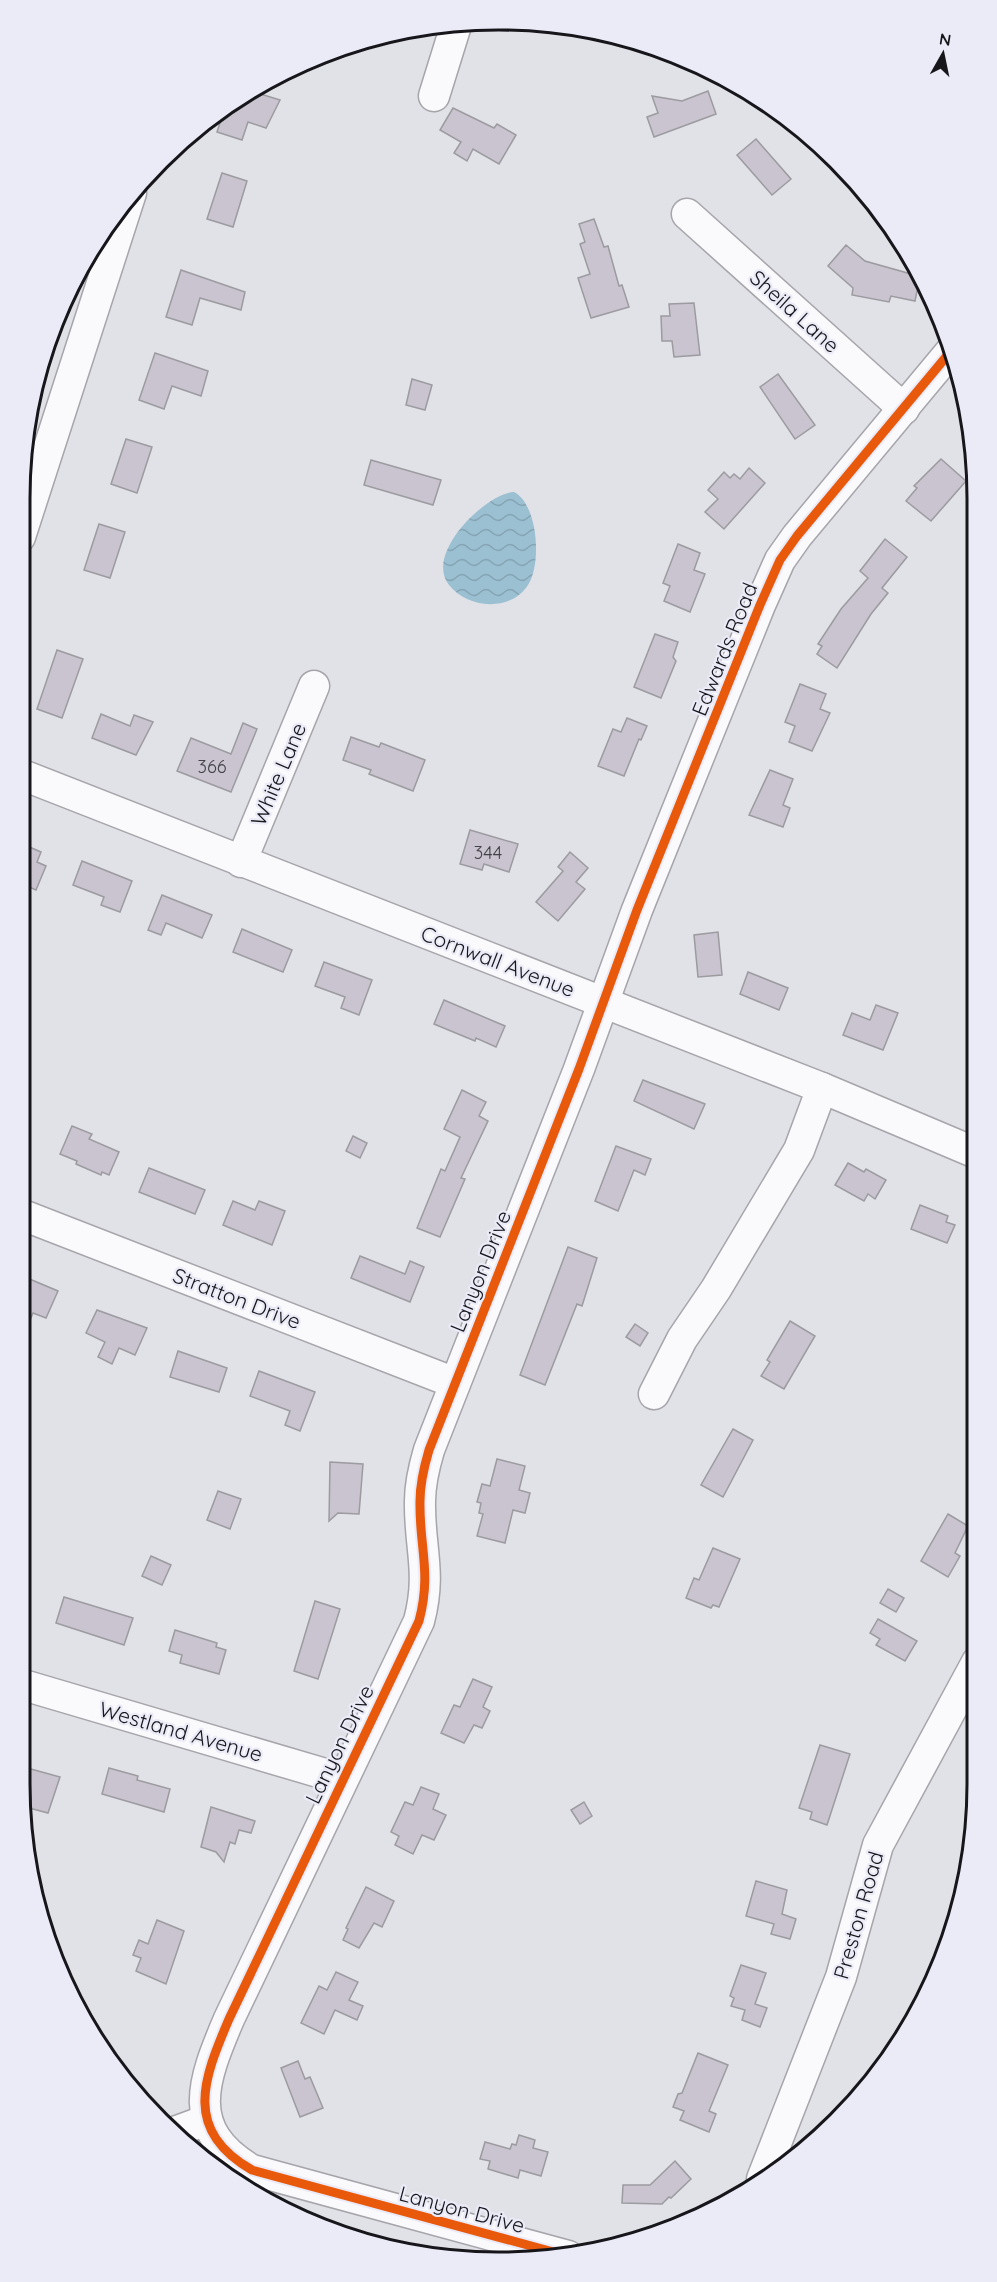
<svg xmlns="http://www.w3.org/2000/svg" width="997" height="2282" viewBox="0 0 997 2282" font-family="Quicksand,sans-serif">
  <style>
    .water { fill: url(#water-waves) }
    .building { fill: #c9c4cf; stroke: #9c9ba0; stroke-width: 1.5 }
    .lines { fill: none; stroke-linecap: round; stroke-linejoin: round }
    .minor-casing { stroke: #a5a5aa; stroke-width: 33 }
    .minor { stroke: #fafafc; stroke-width: 30 }
    .cycleway-casing { stroke: #ebebf8; stroke-width: 13 }
    .cycleway { stroke: #e8590c; stroke-width: 9 }
    .labels { text-anchor: middle; dominant-baseline: central; stroke-width: 4.5; stroke-linejoin: round; paint-order: stroke }
    .number-label { font-size: 18px; fill: #434248 }
    .street-label { font-size: 21px; fill: #16161b; stroke: #ebebf8 }
    .rim { fill: none; stroke: #16161b; stroke-width: 3 }
  </style>
  <defs>
    <pattern id="water-waves" width="16" height="10" patternUnits="userSpaceOnUse" patternTransform="scale(1.5)"><rect width="16" height="10" fill="#9bc0d2"/><path d="M0 5q4-4 8 0t8 0" fill="none" stroke="#85a4b4"/></pattern>
  </defs>
  <rect width="100%" height="100%" fill="#e1e1e8"/>
  <path class="water" d="M514,492C538,504 542,564 528,585C511,612 468,609 449,585C424,554 485,494 514,492Z"/>
  <g class="building">
    <path d="M251,91L280,100L266,128L248,122L242,140L217,132L225,107Z"/>
    <path d="M708,91L716,114L654,137L647,117L658,113L652,96L682,101Z"/>
    <path d="M453,108L494,128L497,124L516,135L499,164L473,149L467,161L454,153L461,142L440,130Z"/>
    <path d="M756,139L791,179L772,195L737,155Z"/>
    <path d="M222,173L247,181L233,227L207,219Z"/>
    <path d="M594,219L604,247L608,246L619,286L622,285L629,307L591,318L578,278L590,274L580,244L585,242L579,224Z"/>
    <path d="M846,245L865,261L918,276L927,291H917L915,301L891,296L889,302L852,295L853,288L828,266Z"/>
    <path d="M181,270L245,292L241,310L200,298L192,325L166,317Z"/>
    <path d="M694,303L700,355L674,357L672,341H662L661,316H670L669,304Z"/>
    <path d="M155,353L208,371L201,396L172,386L164,409L139,400Z"/>
    <path d="M778,374L815,425L795,439L760,387Z"/>
    <path d="M412,379L432,385L425,410L406,405Z"/>
    <path d="M126,439L152,447L137,493L111,484Z"/>
    <path d="M941,459L966,481L931,521L906,501L917,488L914,486Z"/>
    <path d="M371,460L441,480L433,505L364,485Z"/>
    <path d="M749,468L765,483L724,529L705,512L718,499L708,490L724,472L730,478L734,474L740,479Z"/>
    <path d="M99,524L125,532L110,578L84,570Z"/>
    <path d="M885,539L907,557L882,588L888,593L871,614L837,668L817,654L822,646L818,644L841,609L868,578L860,571Z"/>
    <path d="M678,544L700,553L694,570L705,574L690,612L664,601L670,586L663,583Z"/>
    <path d="M655,634L678,642L673,657L676,661L661,698L634,687Z"/>
    <path d="M57,650L83,659L62,718L37,709Z"/>
    <path d="M800,684L826,694L820,709L830,713L812,751L789,742L795,726L785,722Z"/>
    <path d="M101,714L130,726L134,715L153,722L136,755L92,738Z"/>
    <path d="M627,718L647,726L641,740L639,739L624,776L598,766L613,729L621,732Z"/>
    <path d="M243,723L257,729L231,792L177,771L191,738L231,754Z"/>
    <path d="M351,737L379,747L381,743L425,760L413,791L369,774L371,770L343,760Z"/>
    <path d="M770,770L793,779L783,805L790,808L783,827L749,815Z"/>
    <path d="M470,830L518,844L509,872L484,864L482,870L460,864Z"/>
    <path d="M20,843L41,852L37,862L46,866L36,890L20,883Z"/>
    <path d="M570,852L588,868L576,882L585,889L558,921L536,902L563,871L558,867Z"/>
    <path d="M82,861L132,881L120,912L101,905L104,897L73,885Z"/>
    <path d="M162,895L212,915L202,938L166,923L161,935L148,930Z"/>
    <path d="M242,929L292,950L283,972L233,952Z"/>
    <path d="M718,932L722,975L698,977L694,935Z"/>
    <path d="M324,962L372,980L359,1015L341,1008L345,997L315,986Z"/>
    <path d="M748,972L788,988L779,1010L740,994Z"/>
    <path d="M444,1000L505,1026L496,1047L476,1038L475,1041L434,1024Z"/>
    <path d="M876,1005L898,1013L883,1050L843,1035L852,1013L870,1020Z"/>
    <path d="M643,1080L705,1104L694,1129L634,1101Z"/>
    <path d="M462,1090L486,1102L479,1116L488,1121L461,1178L465,1179L440,1237L417,1228L441,1169L445,1171L460,1137L444,1129Z"/>
    <path d="M72,1126L92,1134L89,1139L119,1152L109,1175L102,1172L101,1175L76,1164L77,1161L60,1154Z"/>
    <path d="M353,1136L367,1143L360,1158L346,1151Z"/>
    <path d="M616,1146L651,1159L645,1175L634,1170L618,1211L595,1201Z"/>
    <path d="M848,1163L864,1172L866,1169L886,1180L875,1199L868,1194L864,1201L835,1185Z"/>
    <path d="M149,1168L205,1190L195,1214L139,1192Z"/>
    <path d="M233,1201L255,1210L259,1201L285,1211L272,1245L223,1225Z"/>
    <path d="M920,1205L948,1216L946,1222L955,1225L947,1243L911,1229Z"/>
    <path d="M568,1247L597,1258L582,1306L577,1304L545,1385L520,1375Z"/>
    <path d="M360,1256L405,1274L410,1261L424,1267L410,1302L351,1278Z"/>
    <path d="M20,1275L58,1291L46,1318L33,1313L20,1344Z"/>
    <path d="M97,1310L147,1328L135,1355L119,1348L112,1364L98,1357L105,1342L86,1333Z"/>
    <path d="M790,1321L815,1336L784,1389L761,1376L770,1362L767,1360Z"/>
    <path d="M635,1324L648,1333L640,1346L626,1337Z"/>
    <path d="M178,1351L227,1368L219,1392L170,1377Z"/>
    <path d="M259,1371L315,1392L300,1431L285,1425L290,1411L250,1396Z"/>
    <path d="M733,1429L753,1440L723,1497L701,1485Z"/>
    <path d="M497,1459L525,1466L519,1490L530,1493L525,1513L513,1510L505,1543L477,1536L483,1514L479,1513L481,1503L477,1502L482,1484L490,1486Z"/>
    <path d="M330,1462L363,1464L359,1514L338,1513L329,1521Z"/>
    <path d="M218,1491L241,1499L230,1529L207,1520Z"/>
    <path d="M948,1514L968,1526L955,1553L960,1556L948,1577L921,1561Z"/>
    <path d="M713,1548L740,1559L719,1607L713,1605L711,1608L686,1598L694,1578L699,1580Z"/>
    <path d="M151,1556L171,1565L162,1585L142,1576Z"/>
    <path d="M888,1589L904,1598L896,1612L880,1603Z"/>
    <path d="M64,1597L133,1618L124,1645L56,1623Z"/>
    <path d="M315,1601L340,1609L318,1679L294,1671Z"/>
    <path d="M878,1619L917,1641L905,1661L876,1645L880,1639L870,1633Z"/>
    <path d="M175,1630L217,1643L216,1647L226,1650L219,1674L180,1663L182,1655L169,1651Z"/>
    <path d="M473,1679L492,1687L483,1707L490,1711L482,1728L474,1725L464,1743L441,1733L454,1705L460,1707Z"/>
    <path d="M820,1745L850,1754L827,1825L810,1819L812,1812L799,1808Z"/>
    <path d="M20,1766L60,1777L48,1813L29,1808L31,1798L22,1796Z"/>
    <path d="M109,1768L138,1776L137,1780L170,1789L164,1812L102,1794Z"/>
    <path d="M421,1787L439,1794L433,1809L446,1815L434,1840L422,1835L413,1854L395,1845L399,1836L391,1832L405,1802L413,1805Z"/>
    <path d="M584,1802L592,1816L580,1824L571,1810Z"/>
    <path d="M211,1807L255,1821L251,1833L239,1830L235,1844L230,1842L224,1862L216,1852L201,1847Z"/>
    <path d="M756,1881L787,1890L782,1914L796,1919L790,1939L771,1934L774,1924L746,1916Z"/>
    <path d="M366,1887L394,1901L382,1927L374,1923L359,1948L343,1940L348,1929L346,1928Z"/>
    <path d="M157,1920L184,1931L166,1984L136,1971L141,1958L133,1955L139,1940L148,1944Z"/>
    <path d="M741,1965L766,1973L755,2004L767,2008L760,2027L742,2020L745,2010L731,2006L734,1998L730,1996Z"/>
    <path d="M336,1972L358,1982L349,2000L363,2006L357,2020L335,2010L324,2034L301,2023L319,1986L327,1990Z"/>
    <path d="M698,2053L728,2065L709,2111L716,2114L709,2132L680,2120L684,2111L673,2107L678,2094L682,2093Z"/>
    <path d="M298,2061L305,2079L310,2077L323,2108L300,2117L281,2068Z"/>
    <path d="M519,2135L535,2140L533,2148L548,2152L541,2176L520,2170L518,2178L488,2169L490,2161L480,2159L485,2142L510,2149L512,2144L516,2145Z"/>
    <path d="M675,2161L691,2179L671,2198L669,2197L662,2204L622,2203L623,2185H650Z"/>
  </g>
  <g class="lines">
    <defs>
      <g id="minor">
        <path d="M434,96L457,22"/>
        <path d="M687,214L904,409"/>
        <path d="M20,537L131,193"/>
        <path d="M20,774L822,1088L976,1153"/>
        <path d="M241,862L314,686"/>
        <path d="M20,1214L455,1383"/>
        <path d="M654,1394L682,1339L716,1289L799,1150L822,1088"/>
        <path d="M20,1684L342,1779"/>
        <path d="M177,2131L207,2120"/>
        <path d="M762,2179L841,1977L878,1845L977,1662"/>
        <path d="M568,2256L252,2170C183,2130 203,2080 229,2019L419,1621C432,1572 419,1547 420,1501C420,1483 424,1467 429,1450L579,1069L637,910L760,605L780,560L797,536L951,351"/>
      </g>
    </defs>
    <use href="#minor" class="minor-casing"/>
    <use href="#minor" class="minor"/>
    <defs>
      <path id="cycleway" d="M568,2256L252,2170C183,2130 203,2080 229,2019L419,1621C432,1572 419,1547 420,1501C420,1483 424,1467 429,1450L579,1069L637,910L760,605L780,560L797,536L951,351"/>
    </defs>
    <use href="#cycleway" class="cycleway-casing"/>
    <use href="#cycleway" class="cycleway"/>
  </g>
  <g class="labels">
    <g class="number-label">
      <text x="212" y="766">366</text>
      <text x="488" y="852">344</text>
    </g>
    <g class="street-label">
      <text transform="translate(795 311) rotate(42)">Sheila Lane</text>
      <text transform="translate(724 649) rotate(-68)">Edwards Road</text>
      <text transform="translate(278 774) rotate(-67)">White Lane</text>
      <text transform="translate(498 961) rotate(21)">Cornwall Avenue</text>
      <text transform="translate(480 1271) rotate(-68)">Lanyon Drive</text>
      <text transform="translate(237 1298) rotate(21)">Stratton Drive</text>
      <text transform="translate(181 1731) rotate(16)">Westland Avenue</text>
      <text transform="translate(339 1744) rotate(-64)">Lanyon Drive</text>
      <text transform="translate(858 1915) rotate(-74)">Preston Road</text>
      <text transform="translate(462 2209) rotate(15)">Lanyon Drive</text>
    </g>
  </g>
  <path d="M0 0H997V2282H0ZM498 30H499A468 468 0 0 1 967 498V1784A468 468 0 0 1 499 2252H498A468 468 0 0 1 30 1784V498A468 468 0 0 1 498 30Z" fill="#ebebf8" fill-rule="evenodd"/>
  <path class="rim" d="M498 30H499A468 468 0 0 1 967 498V1784A468 468 0 0 1 499 2252H498A468 468 0 0 1 30 1784V498A468 468 0 0 1 498 30Z"/>
  <g transform="translate(943 54) rotate(9)" stroke="#ebebf8" stroke-width="4.5" paint-order="stroke">
  <path d="M0-4.5L10 22L0 15L-10 22Z" fill="#16161b"/>
  <text y="-9" font-size="16" font-weight="bold" text-anchor="middle" fill="#16161b">N</text>
  </g>
</svg>
